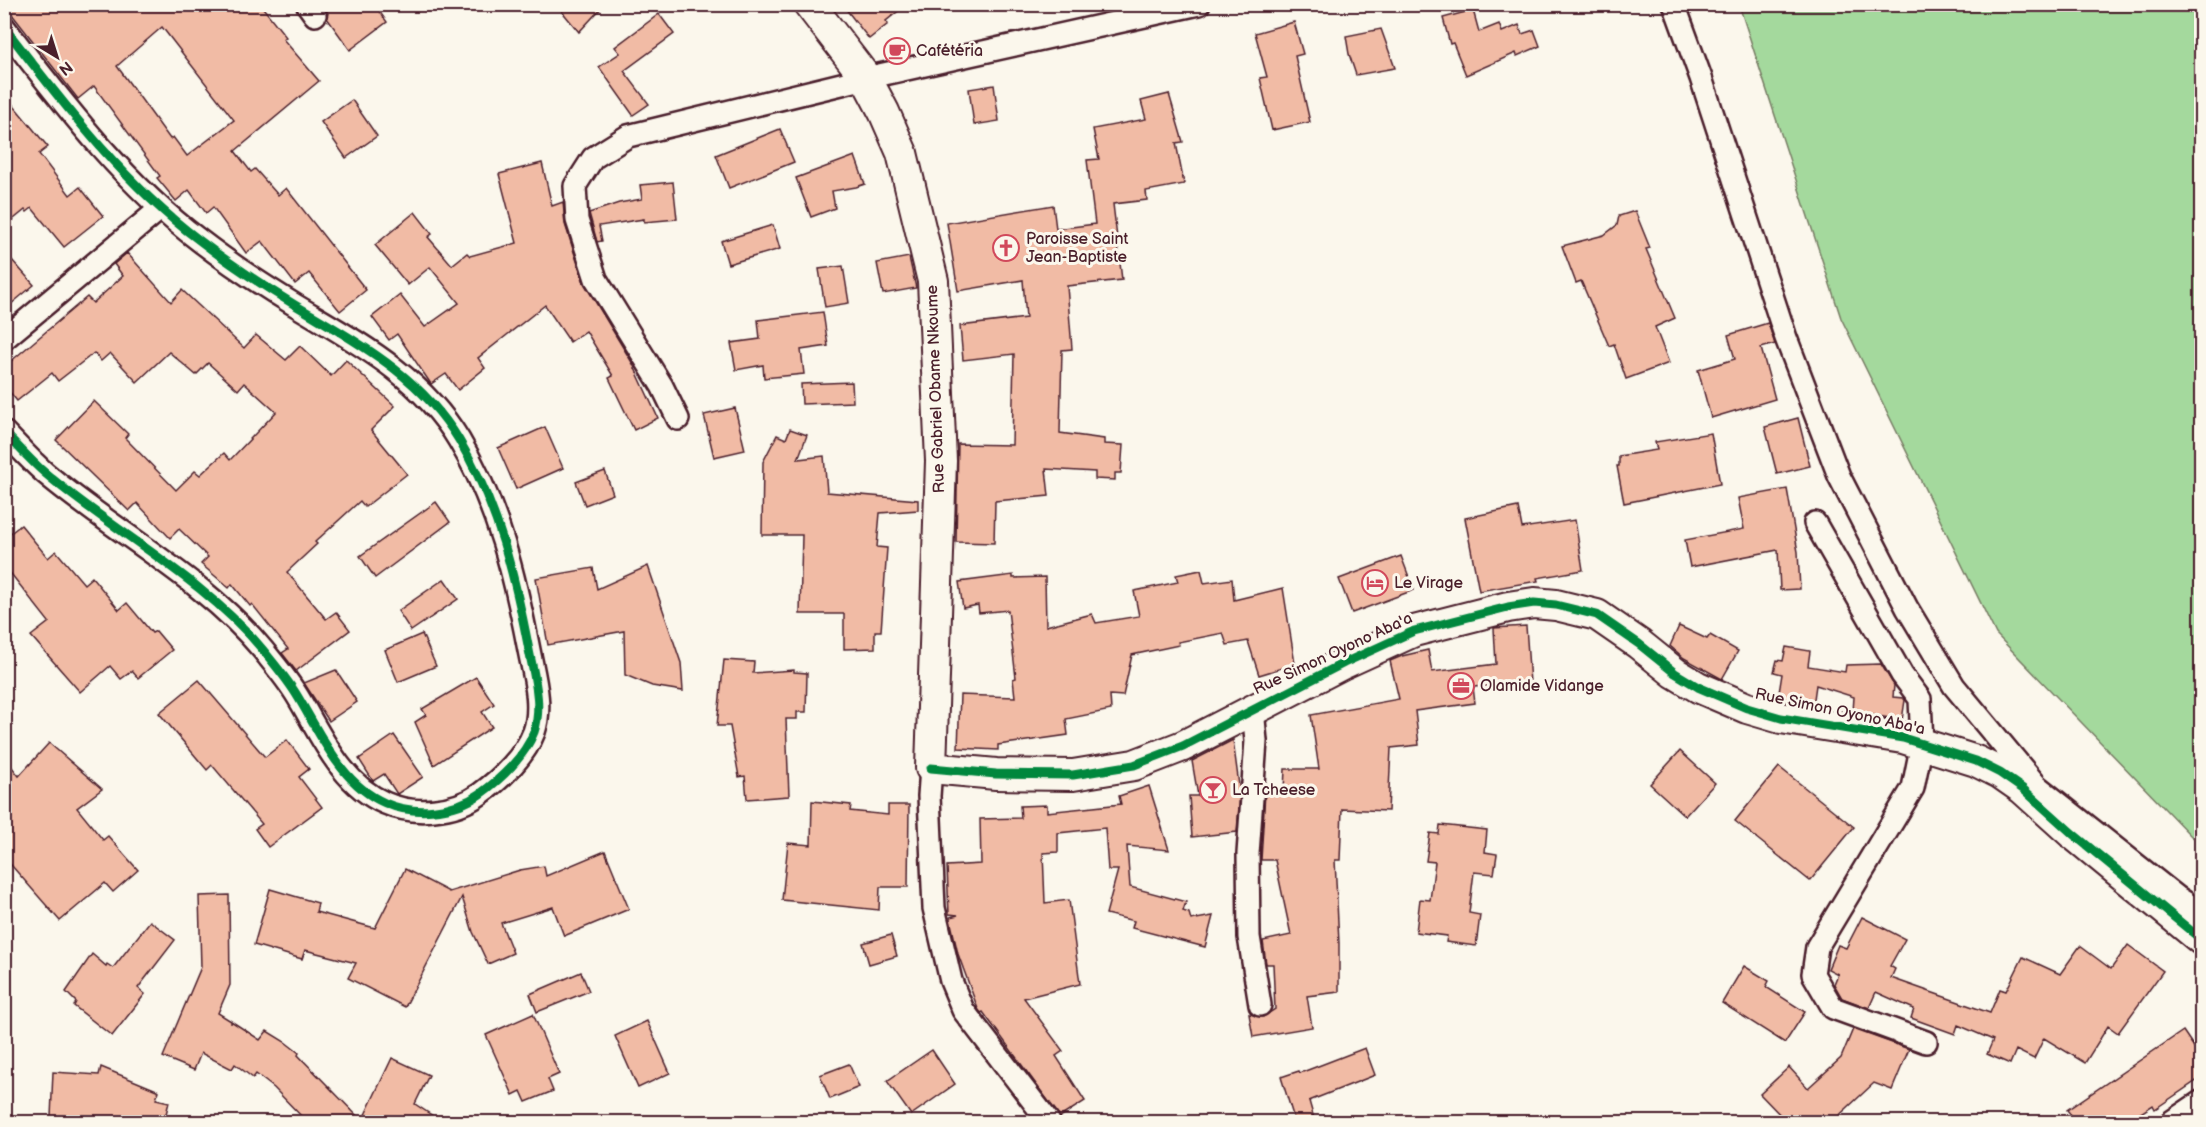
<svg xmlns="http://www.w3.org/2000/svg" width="2206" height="1127" viewBox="0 0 2206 1127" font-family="'Balsamiq Sans',sans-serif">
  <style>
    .green { fill: #a4d99d; stroke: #777c64; stroke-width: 1.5 }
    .building { fill: #f1bba5; stroke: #4a1f2b; stroke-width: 1.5; fill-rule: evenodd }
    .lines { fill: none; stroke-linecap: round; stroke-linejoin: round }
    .street-casing { stroke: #4a1f2b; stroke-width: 26 }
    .secondary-casing { stroke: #4a1f2b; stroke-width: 34 }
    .street { stroke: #fbf7ec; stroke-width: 21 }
    .secondary { stroke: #fbf7ec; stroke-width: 30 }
    .cycleway-casing { stroke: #fbf7ec; stroke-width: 13 }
    .cycleway { stroke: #00873e; stroke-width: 9 }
    .labels { text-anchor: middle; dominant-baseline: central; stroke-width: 6; stroke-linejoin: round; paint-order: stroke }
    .poi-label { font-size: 16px; fill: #4a1f2b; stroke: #fbf7ec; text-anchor: start }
    .street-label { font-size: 16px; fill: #4a1f2b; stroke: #fbf7ec }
  </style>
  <rect width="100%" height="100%" fill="#fbf7ec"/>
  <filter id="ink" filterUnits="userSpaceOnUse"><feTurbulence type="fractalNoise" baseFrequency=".0167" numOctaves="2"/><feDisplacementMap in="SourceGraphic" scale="12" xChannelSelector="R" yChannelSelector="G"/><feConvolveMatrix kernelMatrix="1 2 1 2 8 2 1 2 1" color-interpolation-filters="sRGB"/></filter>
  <g filter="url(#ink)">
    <path class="green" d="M1739,5H2201V843L2191,836L1996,634L1841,318Z"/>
    <g class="building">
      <path d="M4,4H260L286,37L283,39L319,81L235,151L251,172L255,169L278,195L286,188L366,290L340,311L309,273L295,284L262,241L246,253L213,207L206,213L189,190L176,201L157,178L160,176L94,86L78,99ZM162,27L234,120L187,156L173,137L170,139L117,66Z"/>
      <path d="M323,4H374L387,22L350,50L327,18L328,13Z"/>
      <path d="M556,4H605L579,32Z"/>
      <path d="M842,4H907L886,21L888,24L869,39Z"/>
      <path d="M1473,10L1479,32L1499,24L1502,32L1519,25L1522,34L1534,30L1540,46L1517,56L1516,53L1466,75L1453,43L1450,44L1443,18Z"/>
      <path d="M659,14L674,34L624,71L649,104L633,115L599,67L620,53L615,47Z"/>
      <path d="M1294,22L1303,54L1295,56L1310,122L1272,130L1260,78L1267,77L1255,33Z"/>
      <path d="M1381,29L1395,68L1356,75L1349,54L1346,36Z"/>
      <path d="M994,85L999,121L974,125L969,89Z"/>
      <path d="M4,94L48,147L39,154L70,195L80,187L103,216L64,247L32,208L27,212L25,210L4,227Z"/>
      <path d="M1169,94L1183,142L1176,143L1184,184L1146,191L1147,200L1113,204L1122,280L1067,286L1072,349L1062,350L1060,433L1104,439V444L1123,445L1121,473H1115V480L1095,479V472L1046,469L1049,496L995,501L994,543L956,542L958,444L1012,445L1014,354L963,360L960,326L1026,318L1023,280L958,291L947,223L1053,205L1056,229L1095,224L1087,160L1099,159L1093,129L1146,119L1141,101Z"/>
      <path d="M352,100L377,136L346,158L321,122Z"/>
      <path d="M780,129L794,162L729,188L716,155Z"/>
      <path d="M855,156L865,184L856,187L832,191L835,208L811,217L796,178Z"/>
      <path d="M542,163L552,206L563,202L565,224L584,283L633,364L658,418L634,430L609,378L613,376L586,331L570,342L545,305L478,358L485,368L458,390L446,374L431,384L397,334L389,340L372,317L400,295L425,327L459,303L430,267L408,285L375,245L415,212L432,234L428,237L452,265L467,253L470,256L517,243L499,174Z"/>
      <path d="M673,182L677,219L644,222V219L599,226L602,241L597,242L589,213L619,203L642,199L640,185Z"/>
      <path d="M1635,211L1650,248L1646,249L1675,318L1655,327L1669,363L1626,379L1614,344L1609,346L1581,281L1576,283L1562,246L1604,235L1617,225L1619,216Z"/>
      <path d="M773,225L780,249L728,264L721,241Z"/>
      <path d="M4,251L34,285L4,310Z"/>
      <path d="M127,253L171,302L182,290L244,348L256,335L286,360L300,346L331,376L346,360L395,406L371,430L407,474L365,507L360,501L315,542L317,544L287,572L326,619L336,612L350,630L296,671L282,653L288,649L252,604L250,606L232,584L229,588L201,564L208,557L179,529L170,538L137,503L129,511L56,440L94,401L128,434L125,438L176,490L195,471L200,475L224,453L230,460L276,412L244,383L238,390L208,363L196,375L169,352L137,382L110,353L101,361L94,353L58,381L52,373L17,401L4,385V367L87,297L93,303L123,276L114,264Z"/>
      <path d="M909,257L916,288L883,294L877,263Z"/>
      <path d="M843,266L849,303L825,307L819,269Z"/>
      <path d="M823,312L828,346L801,350L804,374L764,378L763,365L736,370L731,343L760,339L758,320Z"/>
      <path d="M1768,323L1775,344L1761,348L1775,399L1711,418L1698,370L1735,359L1728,335Z"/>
      <path d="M852,382L853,402L802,404L801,384Z"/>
      <path d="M735,408L745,450L714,457L704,415Z"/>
      <path d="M1798,418L1810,466L1777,474L1765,427Z"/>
      <path d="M545,427L563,468L516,489L498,448Z"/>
      <path d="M790,429L807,435L798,459L824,456L827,492L918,500V510L880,513L877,547L887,548L881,631H875V648L844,649V614H800L802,535H762L763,462L777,435L786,439Z"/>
      <path d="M1711,433L1720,484L1624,503L1617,466H1619V456L1657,450L1655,442Z"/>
      <path d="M605,471L613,494L585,505L576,482Z"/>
      <path d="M1787,489L1798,552L1800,589L1780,590L1778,550L1690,567L1685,540L1744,529L1738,498Z"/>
      <path d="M436,502L450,522L375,578L360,556Z"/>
      <path d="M1518,507L1522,528L1575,520L1583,570L1537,578L1538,581L1479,591L1465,518Z"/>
      <path d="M21,525L48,558L56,551L84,584L92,577L119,610L127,603L152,633L156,631L172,650L138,678L132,671L121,679L110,666L80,692L31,636L49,622L4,565V538Z"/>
      <path d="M1401,556L1414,590L1352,613L1339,579Z"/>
      <path d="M648,566L681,663L683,691L652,686L625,675L624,631L548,645L536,578L593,568L597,589Z"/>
      <path d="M1201,570L1204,583L1232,579L1234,600L1283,588L1295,664L1259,675L1248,641L1227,645L1223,633L1178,642L1179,645L1132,655L1123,696L1110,695L1111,710L1066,719L1068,735L998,745V750L958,748L960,695L1015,697L1013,679L1016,678L1008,610L979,613L978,605L963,608L959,582L1013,575V578L1045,577L1046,626L1092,614L1096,623L1139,616L1134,591L1178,582L1176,575Z"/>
      <path d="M444,579L458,599L411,631L398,611Z"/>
      <path d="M1526,626L1530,683L1473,687L1475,703L1415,711L1419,745L1391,748L1388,811L1342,809L1340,860H1335L1339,943V992L1307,996L1312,1027L1253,1037L1249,1014L1263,1017L1275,1009L1273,964H1266L1263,941L1291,935L1275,860H1261L1265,792L1284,791L1285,769H1319L1311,715L1399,699L1390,661L1402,656L1428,650L1432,672L1496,664L1494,628Z"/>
      <path d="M1679,626L1707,639L1710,635L1738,651L1722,679L1684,658L1670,646Z"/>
      <path d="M422,634L436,666L398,682L385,650Z"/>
      <path d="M1786,647L1810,651L1808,666L1845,672L1846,665L1881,664L1894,685L1893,697L1903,698L1905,700L1902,720L1853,712L1854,697L1816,685L1813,706L1778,699L1782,674L1774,672L1777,660L1783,661Z"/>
      <path d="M724,660L754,662L753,673L794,670V672L807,673L806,712H797V719H786L789,796L747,799L745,776L739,777L730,726H717Z"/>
      <path d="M336,670L357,702L329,721L304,683Z"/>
      <path d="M476,677L494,704L482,712L492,727L434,765L415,722L426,715L422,709Z"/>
      <path d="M199,680L265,757L287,740L309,769L299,777L322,807L268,847L255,829L262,824L212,765L207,770L159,713Z"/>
      <path d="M394,735L423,777L397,794L384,774L373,781L359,759Z"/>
      <path d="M1233,740L1240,793L1237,832L1192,837L1189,796H1198L1192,761Z"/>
      <path d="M49,743L102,789L77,808L103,840L108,836L138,870L113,892L105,883L60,921L4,857V757L19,776Z"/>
      <path d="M1680,751L1715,783L1685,816L1650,784Z"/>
      <path d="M1779,767L1854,827L1810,881L1735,821Z"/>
      <path d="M1149,786L1169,850L1127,846L1130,887L1186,902L1183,911L1189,913L1191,920L1213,916L1205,947L1132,928L1134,921L1106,914L1118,870H1108L1105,828L1058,833V852L1043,853L1045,903L1069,900L1080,984L1024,998L1063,1051L1056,1056L1085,1101L1060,1117L983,1012L981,1013L978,1009L958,954L950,919V917L958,915L949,914L947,866L981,864L980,819L1021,818L1020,806L1047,805V812L1121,804L1119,796Z"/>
      <path d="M812,801L851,805L850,811L888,815V805H909L908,887H880L879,910L782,900L788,843L811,845Z"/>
      <path d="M1440,825L1487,830L1485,852L1497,854L1494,874L1474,872L1469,913L1480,915L1476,946L1446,942L1447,936L1416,932L1420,899L1430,900L1435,862L1426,861L1430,833L1439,834Z"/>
      <path d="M605,851L629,909L564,936L553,907L501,923L513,953L488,964L473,932L462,897L405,1007L348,978L356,963L305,950L302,959L254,945L270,889L318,903L316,912L375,928L405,869L449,892L520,870L544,866L546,876Z"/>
      <path d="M229,895L230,985L218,1013L231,1021V1024V1021L260,1040L267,1031L285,1042L299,1053L298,1055L362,1121L392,1058L429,1075L415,1104L442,1122H307L274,1088L256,1074L253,1078L235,1064L232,1069L201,1053L194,1070L163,1057L201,967L199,896Z"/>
      <path d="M1862,917L1905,939L1890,966L1895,969L1891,978L1990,1013L2000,989L2006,991L2023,957L2060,974L2080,946L2111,969L2128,945L2163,971L2118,1033L2108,1026L2085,1063L2044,1038L2034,1059L2016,1050L2010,1064L1987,1054L1993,1040L1958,1025L1955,1034L1911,1018L1914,1009L1876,992L1869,1008L1842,998L1834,984L1838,974L1828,969L1838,945L1846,948Z"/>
      <path d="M150,921L175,940L138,988L145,994L112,1036L74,1006L76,1002L66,992L92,954L106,966L107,964L113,968Z"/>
      <path d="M891,935L897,956L869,964L863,943Z"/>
      <path d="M1744,966L1769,981L1766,987L1805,1012L1785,1043L1722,1003Z"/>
      <path d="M581,972L589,991L537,1012L530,994Z"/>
      <path d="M533,1014L559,1074L548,1079L553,1091L526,1102L521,1091L513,1095L486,1035Z"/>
      <path d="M647,1021L670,1073L638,1088L615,1036Z"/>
      <path d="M1853,1029L1909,1049L1892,1090L1874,1083L1832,1122H1787L1760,1094L1789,1067L1808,1088L1841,1058Z"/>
      <path d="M2183,1031L2202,1059V1077L2155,1109L2153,1105L2127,1122H2077L2067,1110Z"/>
      <path d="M1365,1048L1375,1075L1309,1101L1315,1122H1295L1281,1077L1299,1071L1300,1073Z"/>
      <path d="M932,1050L955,1084L911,1115L887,1081Z"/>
      <path d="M849,1064L859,1087L830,1099L820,1075Z"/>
      <path d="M101,1067L159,1091L156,1099L169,1102L164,1122H92L93,1118L67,1122L51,1117L53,1072L99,1075Z"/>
    </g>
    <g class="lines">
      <defs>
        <g id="street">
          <path d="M307,4L315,15"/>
          <path d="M1674,4L1701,78L1786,338L1839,476L1907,608L1954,686L2037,786L2177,897L2202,913"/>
          <path d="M4,27C63,103 122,182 199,240C230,264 262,285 295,305C358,343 420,375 459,440C498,505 515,577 529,650C534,676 543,706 534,732C525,756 501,779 480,794C455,812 414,816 385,803C341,784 321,735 298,697C288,680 275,665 263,650C203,578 117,534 45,473C31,461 18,446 4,432"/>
          <path d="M4,339L160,209"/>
          <path d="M678,419L662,386L596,279L577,220L575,186L593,158L628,136L866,78L1199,4"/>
          <path d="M1815,523L1902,675L1920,699L1922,743L1913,788L1817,947L1813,974L1833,1008L1926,1042"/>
          <path d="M1253,709L1256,741L1248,854L1249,937L1260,1005"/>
          <path d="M931,768L929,796L934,908L951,981L963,1010L1049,1122"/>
          <path d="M2171,1122L2202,1101"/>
        </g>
        <path id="secondary" d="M809,4L866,78L884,112L902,153L933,281L941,461L931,768L996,774L1073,775L1134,765L1183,746L1344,663L1414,631L1508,607L1534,603L1556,605L1597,615L1639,644L1675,673L1698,687L1747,708L1781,718L1903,738L1976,761L2000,773L2023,789L2073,834L2202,940"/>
      </defs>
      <use href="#street" class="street-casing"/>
      <use href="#secondary" class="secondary-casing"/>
      <use href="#street" class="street"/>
      <use href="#secondary" class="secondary"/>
      <defs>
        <g id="cycleway">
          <path d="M4,27C63,103 122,182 199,240C230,264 262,285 295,305C358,343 420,375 459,440C498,505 515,577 529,650C534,676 543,706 534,732C525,756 501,779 480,794C455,812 414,816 385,803C341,784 321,735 298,697C288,680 275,665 263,650C203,578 117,534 45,473C31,461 18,446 4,432"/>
          <path d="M931,768L996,774L1073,775L1134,765L1183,746L1344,663L1414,631L1508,607L1534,603L1556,605L1597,615L1639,644L1675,673L1698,687L1747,708L1781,718L1903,738L1976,761L2000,773L2023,789L2073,834L2202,940"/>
        </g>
      </defs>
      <use href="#cycleway" class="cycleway-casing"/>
      <use href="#cycleway" class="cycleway"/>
    </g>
  </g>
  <defs>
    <symbol id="cafe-ring" viewBox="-11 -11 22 22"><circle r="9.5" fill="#fbf7ec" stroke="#d1495b" stroke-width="1.5"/><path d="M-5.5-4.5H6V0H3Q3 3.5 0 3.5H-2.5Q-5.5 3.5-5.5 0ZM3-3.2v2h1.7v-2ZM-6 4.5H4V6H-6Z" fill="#d1495b"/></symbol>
    <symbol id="church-ring" viewBox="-11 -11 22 22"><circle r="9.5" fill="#fbf7ec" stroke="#d1495b" stroke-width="1.5"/><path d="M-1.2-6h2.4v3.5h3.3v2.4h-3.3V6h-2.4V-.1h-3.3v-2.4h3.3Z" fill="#d1495b"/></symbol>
    <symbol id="hotel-ring" viewBox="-11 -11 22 22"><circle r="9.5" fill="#fbf7ec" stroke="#d1495b" stroke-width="1.5"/><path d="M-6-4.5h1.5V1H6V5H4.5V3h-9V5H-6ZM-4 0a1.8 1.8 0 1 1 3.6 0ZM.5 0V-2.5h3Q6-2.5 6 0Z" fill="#d1495b"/></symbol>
    <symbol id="office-ring" viewBox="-11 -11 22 22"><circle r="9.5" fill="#fbf7ec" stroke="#d1495b" stroke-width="1.5"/><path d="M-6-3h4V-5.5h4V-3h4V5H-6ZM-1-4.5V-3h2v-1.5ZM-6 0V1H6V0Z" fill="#d1495b"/></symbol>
    <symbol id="bar-ring" viewBox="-11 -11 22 22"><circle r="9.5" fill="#fbf7ec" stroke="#d1495b" stroke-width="1.5"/><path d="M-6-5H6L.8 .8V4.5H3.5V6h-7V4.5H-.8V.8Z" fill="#d1495b"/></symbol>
  </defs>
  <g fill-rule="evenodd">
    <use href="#cafe-ring" x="882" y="36" width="30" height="30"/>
    <use href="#church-ring" x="991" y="233" width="30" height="30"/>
    <use href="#hotel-ring" x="1360" y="568" width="30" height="30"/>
    <use href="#office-ring" x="1446" y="671" width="30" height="30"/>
    <use href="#bar-ring" x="1198" y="775" width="30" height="30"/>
  </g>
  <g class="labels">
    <g class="poi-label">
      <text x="916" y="51">Cafétéria</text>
      <text x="1026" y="239">Paroisse Saint<tspan x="1026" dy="18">Jean-Baptiste</tspan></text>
      <text x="1394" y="583">Le Virage</text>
      <text x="1480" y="686">Olamide Vidange</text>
      <text x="1232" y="790">La Tcheese</text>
    </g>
    <g class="street-label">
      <text transform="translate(936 389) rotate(-92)">Rue Gabriel Obame Nkoume</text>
      <text transform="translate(1333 654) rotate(-25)">Rue Simon Oyono Aba'a</text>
      <text transform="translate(1840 712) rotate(12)">Rue Simon Oyono Aba'a</text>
    </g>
  </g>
  <rect width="2206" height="1127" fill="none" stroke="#fbf7ec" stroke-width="24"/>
  <rect x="12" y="12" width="2182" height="1103" fill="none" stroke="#4a1f2b" stroke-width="2" filter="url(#ink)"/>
  <g transform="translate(57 57) rotate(142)" stroke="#fbf7ec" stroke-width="4.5" paint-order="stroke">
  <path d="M0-4.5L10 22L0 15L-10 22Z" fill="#4a1f2b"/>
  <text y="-9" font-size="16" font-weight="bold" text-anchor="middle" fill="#4a1f2b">N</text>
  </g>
</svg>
